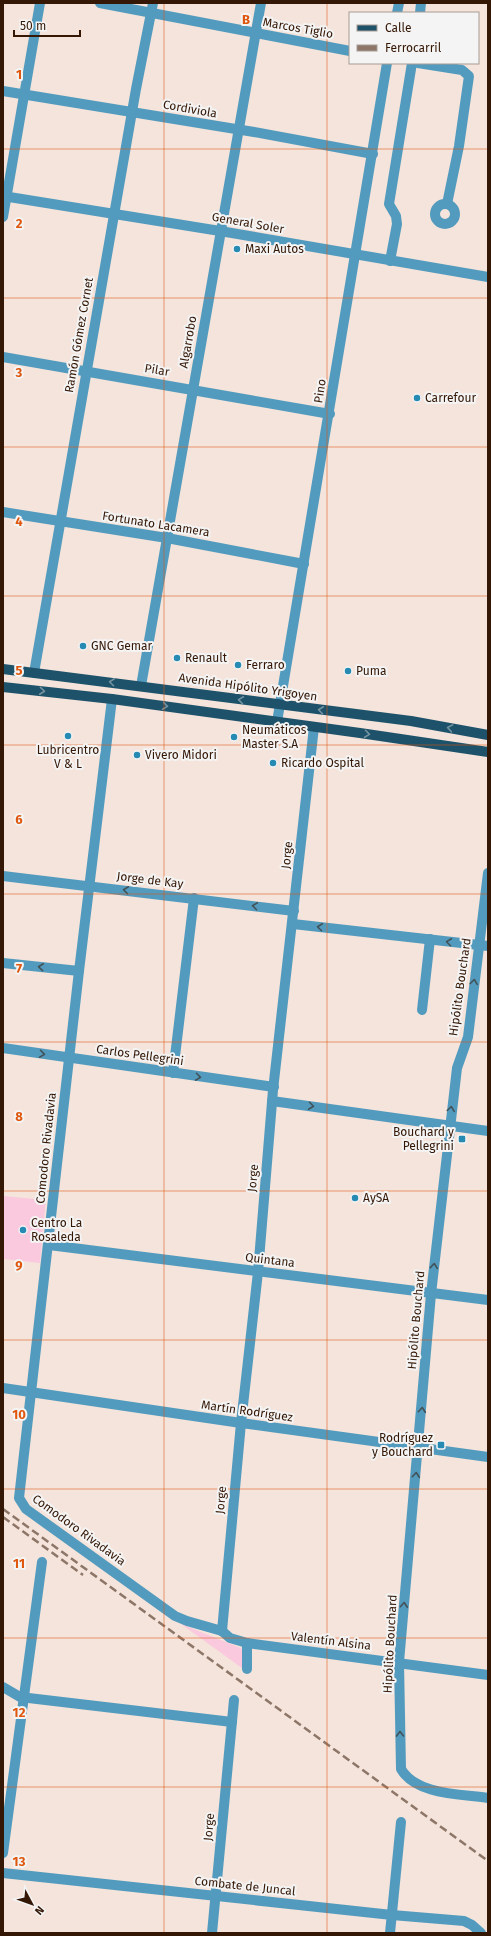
<svg xmlns="http://www.w3.org/2000/svg" width="491" height="1936" viewBox="0 0 491 1936" font-family="'Fira Sans',sans-serif">
  <style>
    .green { fill: #fac9de }
    .lines { fill: none; stroke-linecap: round; stroke-linejoin: round }
    .minor { stroke: #539bbe; stroke-width: 10 }
    .major { stroke: #1e526a; stroke-width: 10 }
    .rail { stroke: #8d7668; stroke-width: 2.5; stroke-dasharray: 8 4; stroke-linecap: butt }
    .oneway { stroke: #7493a1 }
    .oneway2 { stroke: #425258 }
    .grid { fill: none; stroke: #df560c; stroke-width: 1; stroke-opacity: 0.55 }
    .poi-dot { fill: #268ab3; stroke: #f4f4f4; stroke-width: 1.5 }
    .labels { text-anchor: middle; dominant-baseline: central; stroke-width: 4; stroke-linejoin: round; paint-order: stroke }
    .street-label { font-size: 12px; fill: #341705; stroke: #f4f4f4 }
    .poi-label { font-size: 12px; fill: #341705; stroke: #f4f4f4; text-anchor: start }
    .grid-label { font-size: 13px; text-anchor: middle; font-weight: bold; fill: #df560c; stroke: #f4f4f4; stroke-width: 4; stroke-linejoin: round; paint-order: stroke }
  </style>
  <rect width="100%" height="100%" fill="#f4e4db"/>
  <g class="green">
    <path d="M3,1196L46,1200L40,1263L3,1259Z"/>
    <path d="M181,1624L241,1648L243,1652L242,1668Z"/>
  </g>
  <g class="lines">
    <g class="minor">
      <path d="M100,3L350,51"/>
      <path d="M397,13L399,3"/>
      <path d="M420,13L421,3"/>
      <path d="M418,63L462,70L469,76L459,146L447,204"/>
      <path d="M3,91L254,132L373,154"/>
      <path d="M3,196L220,231L488,277"/>
      <circle cx="445" cy="214" r="10"/>
      <path d="M3,217L40,3"/>
      <path d="M390,261L397,224L396,216L389,204L412,63"/>
      <path d="M3,357L330,414"/>
      <path d="M3,512L167,538L304,564"/>
      <path d="M34,673L136,89L153,3"/>
      <path d="M141,686L261,3"/>
      <path d="M112,699L79,971L19,1498L26,1509L175,1616L187,1621L222,1631"/>
      <path d="M277,722L387,63"/>
      <path d="M488,873L468,1037L457,1068L431,1294L399,1662L401,1769C416,1795 461,1794 488,1798"/>
      <path d="M3,876L294,911"/>
      <path d="M293,924L488,946"/>
      <path d="M3,963L79,971"/>
      <path d="M422,1010L430,939"/>
      <path d="M3,1048L274,1087"/>
      <path d="M173,1073L194,898"/>
      <path d="M272,1101L488,1131"/>
      <path d="M49,1245L488,1300"/>
      <path d="M3,1388L241,1423L488,1457"/>
      <path d="M222,1631L241,1423L258,1272L273,1090L314,727"/>
      <path d="M222,1631L230,1638L247,1643L488,1675"/>
      <path d="M247,1669V1643"/>
      <path d="M3,1687L20,1697L232,1722"/>
      <path d="M3,1853L42,1562"/>
      <path d="M3,1873L392,1915L464,1921L472,1925L481,1933"/>
      <path d="M212,1933L234,1700"/>
      <path d="M390,1933L401,1822"/>
    </g>
    <g class="major">
      <path d="M3,669L411,721L488,735"/>
      <path d="M3,687L112,699L360,733L488,752"/>
    </g>
    <g class="rail">
      <path d="M3,1509L488,1861"/>
      <path d="M3,1517L83,1575"/>
    </g>
  </g>
  <defs><path id="oneway-chevron" d="M-2-3.5L2.5 0L-2 3.5" fill="none" stroke-width="1.6" stroke-linecap="round" stroke-linejoin="round"/></defs>
  <g class="oneway">
    <use href="#oneway-chevron" transform="translate(112 682) rotate(-173)"/>
    <use href="#oneway-chevron" transform="translate(42 691) rotate(6)"/>
    <use href="#oneway-chevron" transform="translate(241 700) rotate(-172)"/>
    <use href="#oneway-chevron" transform="translate(165 706) rotate(8)"/>
    <use href="#oneway-chevron" transform="translate(321 710) rotate(-173)"/>
    <use href="#oneway-chevron" transform="translate(450 728) rotate(-170)"/>
    <use href="#oneway-chevron" transform="translate(367 734) rotate(8)"/>
  </g>
  <g class="oneway2">
    <use href="#oneway-chevron" transform="translate(126 890) rotate(-173)"/>
    <use href="#oneway-chevron" transform="translate(255 906) rotate(-173)"/>
    <use href="#oneway-chevron" transform="translate(320 927) rotate(-173)"/>
    <use href="#oneway-chevron" transform="translate(449 942) rotate(-173)"/>
    <use href="#oneway-chevron" transform="translate(41 967) rotate(-174)"/>
    <use href="#oneway-chevron" transform="translate(474 982) rotate(-83)"/>
    <use href="#oneway-chevron" transform="translate(42 1054) rotate(8)"/>
    <use href="#oneway-chevron" transform="translate(198 1077) rotate(8)"/>
    <use href="#oneway-chevron" transform="translate(311 1106) rotate(7)"/>
    <use href="#oneway-chevron" transform="translate(451 1109) rotate(-82)"/>
    <use href="#oneway-chevron" transform="translate(434 1266) rotate(-84)"/>
    <use href="#oneway-chevron" transform="translate(422 1410) rotate(-85)"/>
    <use href="#oneway-chevron" transform="translate(416 1475) rotate(-85)"/>
    <use href="#oneway-chevron" transform="translate(404 1605) rotate(-85)"/>
    <use href="#oneway-chevron" transform="translate(400 1734) rotate(-91)"/>
  </g>
  <path class="grid" d="M164,3V1933M327,3V1933M3,149H488M3,298H488M3,447H488M3,596H488M3,745H488M3,894H488M3,1042H488M3,1191H488M3,1340H488M3,1489H488M3,1638H488M3,1787H488"/>
  <g class="poi-dot">
    <circle cx="237" cy="249" r="4"/>
    <circle cx="417" cy="398" r="4"/>
    <circle cx="83" cy="646" r="4"/>
    <circle cx="177" cy="658" r="4"/>
    <circle cx="238" cy="665" r="4"/>
    <circle cx="348" cy="671" r="4"/>
    <circle cx="68" cy="736" r="4"/>
    <circle cx="234" cy="737" r="4"/>
    <circle cx="137" cy="755" r="4"/>
    <circle cx="273" cy="763" r="4"/>
    <rect x="458" y="1135" width="8" height="8" rx="2"/>
    <circle cx="355" cy="1198" r="4"/>
    <circle cx="23" cy="1230" r="4"/>
    <rect x="437" y="1441" width="8" height="8" rx="2"/>
  </g>
  <g class="labels">
    <g class="street-label">
      <text transform="translate(298 28) rotate(10)">Marcos Tiglio</text>
      <text transform="translate(190 109) rotate(10)">Cordiviola</text>
      <text transform="translate(248 223) rotate(10)">General Soler</text>
      <text transform="translate(79 335) rotate(-80)">Ramón Gómez Cornet</text>
      <text transform="translate(188 342) rotate(-80)">Algarrobo</text>
      <text transform="translate(157 370) rotate(9)">Pilar</text>
      <text transform="translate(320 391) rotate(-81)">Pino</text>
      <text transform="translate(156 524) rotate(9)">Fortunato Lacamera</text>
      <text transform="translate(248 687) rotate(8)">Avenida Hipólito Yrigoyen</text>
      <text transform="translate(287 855) rotate(-84)">Jorge</text>
      <text transform="translate(150 880) rotate(7)">Jorge de Kay</text>
      <text transform="translate(460 987) rotate(-82)">Hipólito Bouchard</text>
      <text transform="translate(140 1055) rotate(8)">Carlos Pellegrini</text>
      <text transform="translate(46 1148) rotate(-84)">Comodoro Rivadavia</text>
      <text transform="translate(253 1178) rotate(-85)">Jorge</text>
      <text transform="translate(270 1260) rotate(7)">Quintana</text>
      <text transform="translate(416 1320) rotate(-85)">Hipólito Bouchard</text>
      <text transform="translate(247 1411) rotate(8)">Martín Rodríguez</text>
      <text transform="translate(221 1500) rotate(-85)">Jorge</text>
      <text transform="translate(79 1530) rotate(36)">Comodoro Rivadavia</text>
      <text transform="translate(331 1641) rotate(7)">Valentín Alsina</text>
      <text transform="translate(390 1644) rotate(-87)">Hipólito Bouchard</text>
      <text transform="translate(209 1827) rotate(-85)">Jorge</text>
      <text transform="translate(245 1886) rotate(6)">Combate de Juncal</text>
    </g>
    <g class="poi-label">
      <text x="245" y="249">Maxi Autos</text>
      <text x="425" y="398">Carrefour</text>
      <text x="91" y="646">GNC Gemar</text>
      <text x="185" y="658">Renault</text>
      <text x="246" y="665">Ferraro</text>
      <text x="356" y="671">Puma</text>
      <text x="242" y="730">Neumáticos<tspan x="242" dy="14">Master S.A</tspan></text>
      <text x="68" y="750" text-anchor="middle">Lubricentro<tspan x="68" dy="14">V &amp; L</tspan></text>
      <text x="145" y="755">Vivero Midori</text>
      <text x="281" y="763">Ricardo Ospital</text>
      <text x="454" y="1132" text-anchor="end">Bouchard y<tspan x="454" dy="14">Pellegrini</tspan></text>
      <text x="363" y="1198">AySA</text>
      <text x="31" y="1223">Centro La<tspan x="31" dy="14">Rosaleda</tspan></text>
      <text x="433" y="1438" text-anchor="end">Rodríguez<tspan x="433" dy="14">y Bouchard</tspan></text>
    </g>
  </g>
  <g class="grid-label">
    <text x="246" y="24">B</text>
    <text x="19" y="79">1</text>
    <text x="19" y="228">2</text>
    <text x="19" y="377">3</text>
    <text x="19" y="526">4</text>
    <text x="19" y="675">5</text>
    <text x="19" y="824">6</text>
    <text x="19" y="973">7</text>
    <text x="19" y="1121">8</text>
    <text x="19" y="1270">9</text>
    <text x="19" y="1419">10</text>
    <text x="19" y="1568">11</text>
    <text x="19" y="1717">12</text>
    <text x="19" y="1866">13</text>
  </g>
  <rect width="491" height="1936" fill="none" stroke="#341705" stroke-width="8"/>
  <rect x="349" y="12" width="130" height="52" fill="#f4f4f4" stroke="#a79c94"/>
  <rect x="357" y="25" width="20" height="6" fill="#1e526a" stroke="#a79c94"/>
  <text x="385" y="32" font-size="12" fill="#341705">Calle</text>
  <rect x="357" y="45" width="20" height="6" fill="#8d7668" stroke="#a79c94"/>
  <text x="385" y="52" font-size="12" fill="#341705">Ferrocarril</text>
  <g transform="translate(32 1904) rotate(131)" stroke="#f4f4f4" stroke-width="3" paint-order="stroke">
  <path d="M0-3L7 15L0 10L-7 15Z" fill="#341705"/>
  <text y="-6" font-size="11" font-weight="bold" text-anchor="middle" fill="#341705">N</text>
  </g>
  <path d="M14 30v6h66v-6" fill="none" stroke="#341705" stroke-width="2"/>
  <text x="20" y="30" font-size="12" fill="#341705" stroke="#f4f4f4" stroke-width="3" paint-order="stroke">50 m</text>
</svg>
